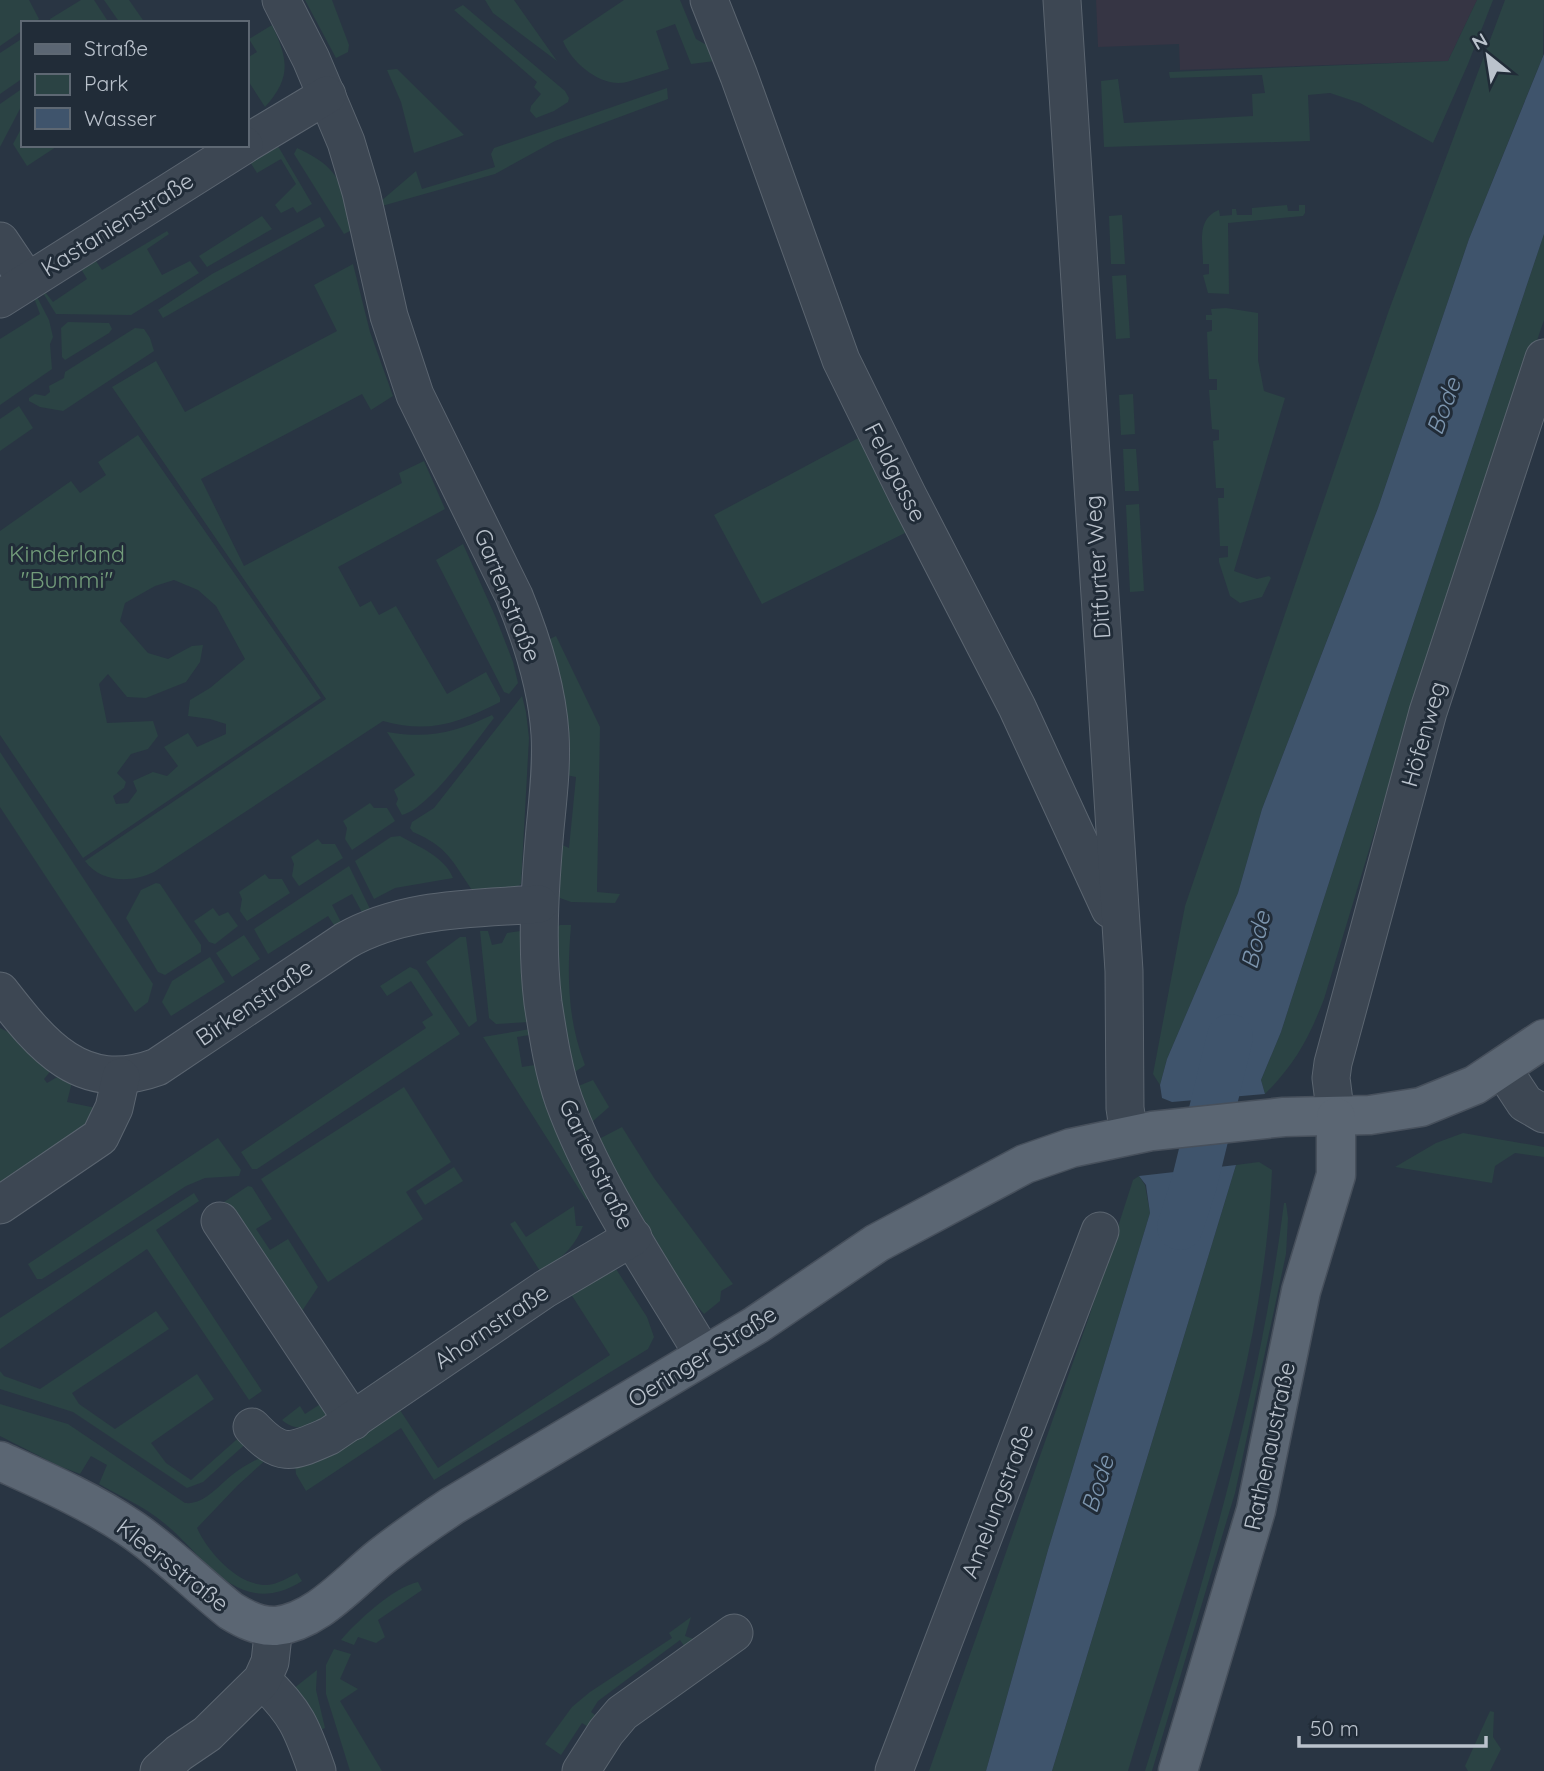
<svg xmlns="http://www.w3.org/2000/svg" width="1544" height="1771" viewBox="0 0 1544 1771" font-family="Quicksand,sans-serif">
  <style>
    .medical { fill: #363544 }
    .green { fill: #2b4344; fill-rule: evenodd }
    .water { fill: #3f546c }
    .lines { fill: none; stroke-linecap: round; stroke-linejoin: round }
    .river { stroke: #3f546c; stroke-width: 46 }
    .minor-casing { stroke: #5b6570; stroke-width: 39 }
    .major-casing { stroke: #47505c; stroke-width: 41 }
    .minor { stroke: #3d4753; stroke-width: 37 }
    .major { stroke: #5b6673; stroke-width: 38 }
    .labels { text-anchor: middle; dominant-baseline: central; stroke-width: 6; stroke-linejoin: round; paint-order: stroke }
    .street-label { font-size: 23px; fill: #bac2cc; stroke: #212c38 }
    .park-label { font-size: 23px; fill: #729c7a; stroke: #212c38 }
    .water-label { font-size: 24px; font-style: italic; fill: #7c95ae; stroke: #212c38 }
  </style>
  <rect width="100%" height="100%" fill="#293543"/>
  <path class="medical" d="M1096,0H1477L1448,61L1180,70L1179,44L1098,47Z"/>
  <g class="green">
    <path d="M0,0H29L39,19L34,23H23V30L0,46Z"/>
    <path d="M81,0H94L109,23H51L50,19Z"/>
    <path d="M104,0H129L145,23H120Z"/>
    <path d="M305,0H332L349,45L348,52L336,58Z"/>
    <path d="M485,0H514L557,61L493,13Z"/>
    <path d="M624,0H680L696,39L719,52L723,60L691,64L675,24L656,31L669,69C655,73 641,78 627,82C601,88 572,63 563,41Z"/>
    <path d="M1477,0H1493L1468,64L1433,143L1360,103L1330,93L1308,95L1310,141L1104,147L1101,81L1118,79L1124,123L1253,116L1252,94L1265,93L1262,75L1170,78L1169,72L1448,61Z"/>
    <path d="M1505,0H1544L1543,56L1469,239L1378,508L1262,809L1238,893L1167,1059L1160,1085L1153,1074L1185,906L1389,310Z"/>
    <path d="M463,5L565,91L569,98L568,102L554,111L536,118L530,111L531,106L541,94L534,87L537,82L454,10Z"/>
    <path d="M272,25C288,59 292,77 265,107L247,79V58L257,52L249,39Z"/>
    <path d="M23,38V78L0,94V53Z"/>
    <path d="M397,69L464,135L414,153L401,102L387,70Z"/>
    <path d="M23,88V103L0,147V104Z"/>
    <path d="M667,88L668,99L555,141L495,174L382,206L381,201L416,171L422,189L495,167L491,154L494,148Z"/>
    <path d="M23,125V145H59L27,166L13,144Z"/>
    <path d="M275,141L312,204L297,213L293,207L281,213L275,205L296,184L281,159L257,173L247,157Z"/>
    <path d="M297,148C341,168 344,186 352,230L344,234L294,154Z"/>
    <path d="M1287,205L1288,211H1299V205H1305V213L1303,216L1228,223L1229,294L1208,293L1203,275L1209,274V264H1203C1203,243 1196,219 1219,210L1220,216L1232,215V209H1236L1237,215H1252V208Z"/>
    <path d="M1122,215L1125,264H1111L1109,216Z"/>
    <path d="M262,216L272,229L207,267L199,256Z"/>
    <path d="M320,217L325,226L163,318L158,310L212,274Z"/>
    <path d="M167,231L169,234L147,249L162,275L190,261L199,273L131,315L56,314L43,293L45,292L53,302L87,279L78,264L92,255L102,270Z"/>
    <path d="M1544,234V320L1414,701L1324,999C1309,1038 1295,1064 1265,1094L1261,1080L1281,1032L1389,696Z"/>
    <path d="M353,264L370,332L393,396L371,410L362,394L201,479L244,566L402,483L399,473L424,461L445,509L338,567L360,607L371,601L379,615L396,606L447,694L486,672L500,698V702C459,723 429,734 383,721L154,872C132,883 101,883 85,861L326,699L112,387L156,361L185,412L337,331L314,285Z"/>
    <path d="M1126,275L1130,338L1116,339L1112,276Z"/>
    <path d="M37,297L49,320L53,337L50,344L52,369L0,405V339L40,314L34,298Z"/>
    <path d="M1226,308L1258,313V360L1264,391L1285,398L1234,571L1257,579L1269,576L1271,578L1262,597L1240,603L1230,596L1219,562V558L1228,557V546H1220L1218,498H1224V488H1216L1213,441L1219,440V430L1212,429L1209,390H1217V379H1209L1207,332L1212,331V320H1206V315H1212L1211,309Z"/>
    <path d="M68,322L109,323L112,329L109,333L65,360L62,357L61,328Z"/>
    <path d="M135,328L144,329L150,338L154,351L63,411L40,407L29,401V398L35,394L45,396L50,392L49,386L64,378L65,372Z"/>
    <path d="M1133,394L1135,434L1121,435L1119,395Z"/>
    <path d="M19,406L33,428L0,451V419Z"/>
    <path d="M138,435L321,698L83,858L0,735V531L71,481L80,493L106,475L98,462ZM174,580L198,590L216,606L245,659L210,688L190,700L188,716L210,719L226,724V734L197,747L188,733L164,747L178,766L167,776L153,772L133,781L137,791L128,803L116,804L113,796L124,788L126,782L117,773L131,754L148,749L158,736L153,721L107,723L99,684L108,674L127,697L146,698L186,682L200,662L203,645L192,646L168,659L148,653L120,621L125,603L155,586Z"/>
    <path d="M864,435L913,529L762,604L714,515Z"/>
    <path d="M1123,449H1136L1139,491H1125Z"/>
    <path d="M1139,504L1144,591L1130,592L1126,505Z"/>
    <path d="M463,544L496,618L513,662L518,683L509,694L504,692L436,560Z"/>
    <path d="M556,636L600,727L597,892L620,894L615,903L571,902L560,898L555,890L558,843L569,848L576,777L561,774L548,640Z"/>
    <path d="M522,696L526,712L529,738L521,884L515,888L472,890C452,861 448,847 413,832L410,828L412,822L434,808Z"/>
    <path d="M492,715L494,718C475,742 430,808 402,815L396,804L398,799L394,790L415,775L387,732C429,739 454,733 492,715Z"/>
    <path d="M0,752L153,984L148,1002L135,1012L0,807Z"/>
    <path d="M370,803L374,808H387L395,821L352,850L345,839L347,828L343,821Z"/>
    <path d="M400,836C419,847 445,857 453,878L395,888L374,899L355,861L391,837Z"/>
    <path d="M318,839L322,844H335L343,858L299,886L292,876L294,864L291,857Z"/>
    <path d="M349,866L371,911L364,916L352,894L332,905L344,928L338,931L328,916L268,954L254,929Z"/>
    <path d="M265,874L269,879H282L290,893L247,921L240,911L242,899L239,892Z"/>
    <path d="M156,883L160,884L201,945V952L165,975L158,972L126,918L141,890Z"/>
    <path d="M213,908L219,916L228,912L238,926L215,944L209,942L194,921Z"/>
    <path d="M560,925H571C567,974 567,1019 585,1065L569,1076L552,931Z"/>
    <path d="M480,931H488L492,945L502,943L507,933L521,931L529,1022L496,1024L489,1018Z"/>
    <path d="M244,935L260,959L232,977L216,953Z"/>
    <path d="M460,937H466L477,1021L469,1027L426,962Z"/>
    <path d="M210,957L225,982L171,1016L162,1002L172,981Z"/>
    <path d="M410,967L417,970L460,1034L257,1169H252L241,1152L426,1028L422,1022L433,1015L411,981L387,996L380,986Z"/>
    <path d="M0,1028L16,1036L53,1068L44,1079L47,1083L59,1076L72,1082L67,1102L96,1108L89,1131L0,1190Z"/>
    <path d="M536,1028V1034L517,1037L522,1067L541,1064L589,1198L586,1200L483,1037Z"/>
    <path d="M593,1080L609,1107L592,1122L576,1087Z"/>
    <path d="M404,1087L451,1162L406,1192L423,1219L328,1282L261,1179Z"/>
    <path d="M622,1127L654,1178L733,1284L721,1291L720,1301L704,1314L690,1298L597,1140Z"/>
    <path d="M1463,1133L1544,1147V1157L1515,1153L1495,1166L1492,1183L1395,1167L1436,1143Z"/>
    <path d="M218,1138L241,1170L239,1176L205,1178L186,1186L42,1279H37L28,1264Z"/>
    <path d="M1259,1162L1272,1170C1264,1378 1186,1573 1128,1771H1052L1236,1165Z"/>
    <path d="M454,1167L463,1181L425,1205L416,1191Z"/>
    <path d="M1139,1176L1145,1185L1150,1213L1048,1550L986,1771H929L1090,1314L1133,1180Z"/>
    <path d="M248,1186L252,1187L272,1219L256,1229L270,1250L288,1239L318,1287L296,1320L221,1204Z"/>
    <path d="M194,1193L199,1201L156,1230L262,1391L249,1400L147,1249L0,1349V1318Z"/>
    <path d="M1284,1203H1286L1288,1218L1286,1254L1235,1493L1152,1771H1145C1203,1585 1260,1396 1284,1203Z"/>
    <path d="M574,1206L576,1226H583C574,1248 560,1260 540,1271L510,1224L515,1221L526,1237Z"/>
    <path d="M616,1269L647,1317L654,1337L648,1349L434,1480L401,1428L306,1491L296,1474L295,1464L396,1404L438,1468L610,1355L569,1291L591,1278Z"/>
    <path d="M156,1311L169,1329L72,1393L79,1404L115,1429L197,1374L214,1399L151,1443L166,1463L191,1480L244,1433L250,1440L203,1482L187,1488L73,1412L0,1389V1371L4,1376L40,1389Z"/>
    <path d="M325,1401L332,1413C313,1423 301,1436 282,1420L300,1406L305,1414Z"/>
    <path d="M0,1404L68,1424L185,1503C204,1505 218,1486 232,1475C242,1467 255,1460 266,1455L269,1457L237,1486L197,1528C208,1552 238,1586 267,1585C278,1584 288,1578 297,1573L302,1581C239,1621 206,1557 164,1523C145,1507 120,1496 99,1484L107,1465L91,1456L80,1474L59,1466L0,1436Z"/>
    <path d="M418,1582L422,1590L378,1620L385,1637L376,1643L358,1637L354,1645L341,1640C357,1621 394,1587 418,1582Z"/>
    <path d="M691,1617L685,1636L699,1641L689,1653L680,1640L598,1701L591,1712L603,1721L596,1732L582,1723L561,1755L545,1744L572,1707L590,1692L672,1638L669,1633Z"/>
    <path d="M334,1649L351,1654L340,1679L358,1689L340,1701L382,1771H350L326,1694V1665Z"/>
    <path d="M317,1670L316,1690L325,1728L316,1732L293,1689Z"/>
    <path d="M1490,1711L1494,1712L1493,1737L1501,1749L1490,1771H1468L1465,1766Z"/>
  </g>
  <g class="water">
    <path d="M1544,54V234L1389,696L1281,1032L1261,1080L1265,1094L1172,1102L1162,1098L1160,1085L1167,1059L1238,893L1262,809L1378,508L1469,239Z"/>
    <path d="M1236,1165L1052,1771H986L1048,1550L1150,1213L1146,1185L1139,1176Z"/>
  </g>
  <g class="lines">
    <path class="river" d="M1180,1227L1194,1184L1230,1037"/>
    <defs>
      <g id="minor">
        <path d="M281,0L311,59L346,142L361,192L389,316L415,395L514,596C532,640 547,686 550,734C552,765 548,798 545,829C540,886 536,945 543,1003C548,1035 553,1070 564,1101C597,1191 655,1273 704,1356"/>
        <path d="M709,0L739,76L841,360L907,494L1017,707L1110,909"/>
        <path d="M1062,0L1124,971L1125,1108L1129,1135"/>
        <path d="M247,143L327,95"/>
        <path d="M0,241L27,281"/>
        <path d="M0,299L244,145"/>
        <path d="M0,991C42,1045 81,1095 157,1067L345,941C404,907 474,909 539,904"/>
        <path d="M1502,1068L1525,1103L1544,1114"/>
        <path d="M1336,1117L1331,1078L1333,1063L1428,712L1544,358"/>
        <path d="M0,1205L100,1137L114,1108L121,1077"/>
        <path d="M220,1221L353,1421"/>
        <path d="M252,1427C282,1459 292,1452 329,1436L545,1289L633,1237"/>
        <path d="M262,1680C296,1712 302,1728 317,1771"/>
        <path d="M159,1771L179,1753L207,1734L262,1680L270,1662L274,1626"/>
        <path d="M581,1771L606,1732L622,1713L734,1633"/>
        <path d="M894,1771L1100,1231"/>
      </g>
      <g id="major">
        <path d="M0,1461C44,1481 90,1501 130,1528C166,1552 197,1584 231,1611C244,1619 259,1627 276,1626C318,1621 350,1581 382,1556C405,1538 428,1522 452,1506L756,1325L877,1243L1025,1164L1071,1148L1152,1131L1284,1117L1370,1115L1421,1107L1475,1085L1544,1039"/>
        <path d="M1178,1771L1256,1510L1301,1291L1336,1175V1117"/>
      </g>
    </defs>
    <use href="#minor" class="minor-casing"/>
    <use href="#major" class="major-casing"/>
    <use href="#minor" class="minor"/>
    <use href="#major" class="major"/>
  </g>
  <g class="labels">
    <g class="street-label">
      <text transform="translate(117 224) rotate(-32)">Kastanienstraße</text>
      <text transform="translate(896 472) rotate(63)">Feldgasse</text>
      <text transform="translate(1097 567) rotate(-94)">Ditfurter Weg</text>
      <text transform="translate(508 595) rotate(68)">Gartenstraße</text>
      <text transform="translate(1423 734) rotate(-74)">Höfenweg</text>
      <text transform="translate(254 1002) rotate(-34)">Birkenstraße</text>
      <text transform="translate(597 1164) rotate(64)">Gartenstraße</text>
      <text transform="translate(491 1326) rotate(-34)">Ahornstraße</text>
      <text transform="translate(702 1356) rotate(-32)">Oeringer Straße</text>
      <text transform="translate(1269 1446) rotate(-78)">Rathenaustraße</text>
      <text transform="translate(997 1501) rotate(-69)">Amelungstraße</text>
      <text transform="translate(173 1565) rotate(38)">Kleersstraße</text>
    </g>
    <g class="park-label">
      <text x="67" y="553">Kinderland<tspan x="67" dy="26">"Bummi"</tspan></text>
    </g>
    <g class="water-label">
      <text transform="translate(1443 406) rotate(-70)">Bode</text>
      <text transform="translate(1255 940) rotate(-76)">Bode</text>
      <text transform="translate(1097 1484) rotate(-72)">Bode</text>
    </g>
  </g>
  <rect x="21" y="21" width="228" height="126" fill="#212c38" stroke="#5e6873" stroke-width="2"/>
  <rect x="35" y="44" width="35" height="10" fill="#5b6673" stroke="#5e6873" stroke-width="2"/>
  <text x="84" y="56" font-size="21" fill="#bac2cc">Straße</text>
  <rect x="35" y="74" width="35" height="21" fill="#2b4344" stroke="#5e6873" stroke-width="2"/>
  <text x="84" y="91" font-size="21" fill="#bac2cc">Park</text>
  <rect x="35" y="108" width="35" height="21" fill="#3f546c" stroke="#5e6873" stroke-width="2"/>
  <text x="84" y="126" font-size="21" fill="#bac2cc">Wasser</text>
  <g transform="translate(1488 56) rotate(330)" stroke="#212c38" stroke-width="5" paint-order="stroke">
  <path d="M0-5L12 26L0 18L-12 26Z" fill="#bac2cc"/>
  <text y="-10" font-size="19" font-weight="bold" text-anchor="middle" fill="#bac2cc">N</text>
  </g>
  <path d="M1299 1736v10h187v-10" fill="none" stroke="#bac2cc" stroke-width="3.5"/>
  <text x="1310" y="1736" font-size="21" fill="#bac2cc" stroke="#212c38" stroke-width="5" paint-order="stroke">50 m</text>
</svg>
